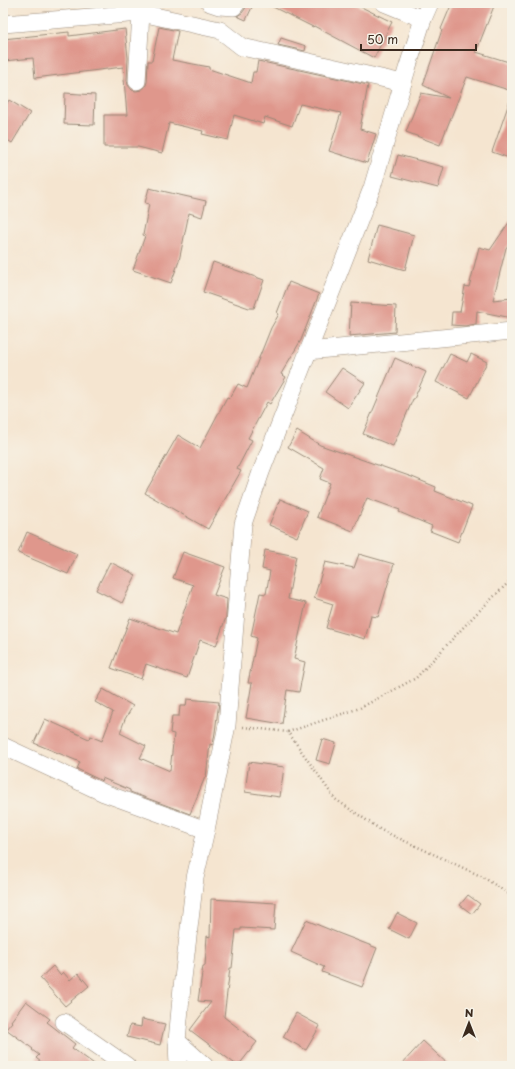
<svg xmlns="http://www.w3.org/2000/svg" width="515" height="1069" viewBox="0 0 515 1069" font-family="'Playpen Sans',sans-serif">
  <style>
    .building { fill: #df978c }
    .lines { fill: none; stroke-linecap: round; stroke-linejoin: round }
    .minor-casing { stroke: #988877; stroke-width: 18 }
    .path { stroke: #988877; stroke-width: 2.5; stroke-dasharray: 1 3; stroke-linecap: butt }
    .minor { stroke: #fff; stroke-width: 17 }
  </style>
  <rect width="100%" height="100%" fill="#f7f3e8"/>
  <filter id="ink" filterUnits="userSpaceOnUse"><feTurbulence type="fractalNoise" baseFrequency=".025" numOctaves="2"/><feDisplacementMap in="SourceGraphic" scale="8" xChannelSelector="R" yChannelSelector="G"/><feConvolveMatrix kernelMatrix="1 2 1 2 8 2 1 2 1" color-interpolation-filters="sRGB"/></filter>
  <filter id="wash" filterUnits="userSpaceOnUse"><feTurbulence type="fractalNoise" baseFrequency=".012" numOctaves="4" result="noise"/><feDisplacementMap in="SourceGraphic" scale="16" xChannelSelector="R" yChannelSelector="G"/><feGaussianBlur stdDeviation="0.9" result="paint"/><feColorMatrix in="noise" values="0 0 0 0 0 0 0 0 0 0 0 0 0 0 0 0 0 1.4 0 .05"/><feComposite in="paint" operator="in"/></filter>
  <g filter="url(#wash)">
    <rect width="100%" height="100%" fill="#f5e5d0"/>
    <g id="blocks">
      <g class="building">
        <path d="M247,3H254L246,20L237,16L242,13L245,9Z"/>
        <path d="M265,3H353L392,22L374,58L314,26L313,27Z"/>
        <path d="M452,3H486L494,6L476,52L512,63V91L467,77L440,145L406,132L421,93L449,98L423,85L442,30L441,29Z"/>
        <path d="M159,27L178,31L172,60L209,67V69L251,83L253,72H256L258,61L368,85L360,129L376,134L367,163L329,151L341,113L300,104L292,126L265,117L263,124L234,115L228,140L202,134L203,131L169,123L162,153L138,147H104V115H127L123,67L35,78L33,58L4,61L3,39L69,32V36L125,29L128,58L127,80L128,85L132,90L136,91L141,90L145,87L147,82L148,61H152Z"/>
        <path d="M281,38L306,46L305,51L278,45Z"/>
        <path d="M65,93L95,95L94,125L64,124Z"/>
        <path d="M9,100L30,113L12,143L3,137V110Z"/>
        <path d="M510,100L512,101V159L492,152Z"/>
        <path d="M398,155L444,167L438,188L392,176Z"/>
        <path d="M149,188L206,201L202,217L189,213L179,261L171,283L133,270L145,236L143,235L149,204L145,203Z"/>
        <path d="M512,218V240L506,248L493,300L512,298V318L477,311L476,324L465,326L451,325L452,312H460L465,286L469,287L479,247L490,250Z"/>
        <path d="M377,225L414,235L405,270L368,259Z"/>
        <path d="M213,262L264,280L254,308H249L203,292Z"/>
        <path d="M289,282L319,294L301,340L281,374L286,377L270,404L267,402L248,438L252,440L237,469L241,471L208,529L145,493L178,435L200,448L227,397L230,398L238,384L247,388L271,328L279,314L277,313Z"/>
        <path d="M351,303L396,306L395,332L349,336Z"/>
        <path d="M450,354L467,362L471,354L487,362L469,398L436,382Z"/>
        <path d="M395,358L426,372L414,399H413L393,446L363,434Z"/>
        <path d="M342,368L365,383L348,408L325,392Z"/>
        <path d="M297,431L320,445L412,477L436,487L435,491L472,506L458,542L430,531L432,526L399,512L400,510L367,498L353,531L317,517L330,483L320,479L324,468L288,447Z"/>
        <path d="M280,499L308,511L297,537L269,525Z"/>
        <path d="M27,532L77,554L68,574L18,553Z"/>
        <path d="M265,550L296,556L288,599L306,603L294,659L305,662L299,692L287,690L282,724L246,718L252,683H248L257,638L251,636L260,593L266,594L270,571L262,569Z"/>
        <path d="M183,552L225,567L214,595L227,599L226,617L216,646L200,640L187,678L146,664L141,679L111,668L130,618L176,634L193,585L173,578Z"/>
        <path d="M359,554L394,564L378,617L371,616L365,639L326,628L333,604L314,598L325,562L354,568Z"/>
        <path d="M110,562L136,575L122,603L96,590Z"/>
        <path d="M103,689L133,706L125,719L120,733L146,746L140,758L170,771L174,734L170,733L172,716H179L180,706H186L187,699L219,702L215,732L213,745L210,744L206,777H205L190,814L130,792V790L102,778L101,781L100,780L77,769L80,762L34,743L45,719L89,739L90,736L102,741L113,712L95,702Z"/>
        <path d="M322,739L336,743L330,764L316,760Z"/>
        <path d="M249,762L284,767L280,797L245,792Z"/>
        <path d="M468,895L480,904L472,914L460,905Z"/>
        <path d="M211,899L276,903L274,930L241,928V930H236L232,968H230L224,1017L257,1042L238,1066L190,1030L211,1002L198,1001L203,966H205L207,936L210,937Z"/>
        <path d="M397,913L417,923L409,939L389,929Z"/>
        <path d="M306,920L338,933L377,948L362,987L322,972L324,967L291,952Z"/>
        <path d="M53,966L60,975L63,972L70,980L78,973L89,986L65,1006L40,978Z"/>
        <path d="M26,1001L50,1019L47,1022L75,1044L72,1048L97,1066H46L36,1058L39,1055L32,1050L33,1049L6,1029L12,1022L11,1021Z"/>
        <path d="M296,1013L320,1026L306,1050L283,1037Z"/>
        <path d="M142,1019L165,1024L160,1045L127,1037L130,1025L141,1027Z"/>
        <path d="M423,1041L450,1066H400Z"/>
      </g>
    </g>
  </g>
  <g filter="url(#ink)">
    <use href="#blocks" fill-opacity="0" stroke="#988877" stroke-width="1"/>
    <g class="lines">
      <defs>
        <g id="minor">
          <path d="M210,3L219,6L234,7L237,3"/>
          <path d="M384,3L423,19"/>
          <path d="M3,24L141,13L220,30L242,47L403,83"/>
          <path d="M137,81L141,13"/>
          <path d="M308,351L512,331"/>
          <path d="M3,746L104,793L206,830"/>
          <path d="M64,1022L127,1066"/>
          <path d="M177,1041L205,1066"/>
          <path d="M178,1066L177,1041L182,987L195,878L206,830L227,725L243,524L261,472L372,188L407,69L423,19L430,3"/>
        </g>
      </defs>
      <use href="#minor" class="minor-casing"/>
      <g class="path">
        <path d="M243,727L288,732L335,799L381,830L483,877L512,896"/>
        <path d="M288,732L360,708L416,678L473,617L512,579"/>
      </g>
      <use href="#minor" class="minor"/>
    </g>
  </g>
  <rect width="515" height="1069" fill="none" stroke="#f7f3e8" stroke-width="16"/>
  <g transform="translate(469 1023)" stroke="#f7f3e8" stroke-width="3" paint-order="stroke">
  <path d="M0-3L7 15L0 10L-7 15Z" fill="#3b2a1e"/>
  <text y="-6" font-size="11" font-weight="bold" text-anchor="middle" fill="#3b2a1e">N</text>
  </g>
  <path d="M361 44v6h115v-6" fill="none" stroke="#3b2a1e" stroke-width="2"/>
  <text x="367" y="44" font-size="12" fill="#3b2a1e" stroke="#f7f3e8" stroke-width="3" paint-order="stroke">50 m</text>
</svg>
